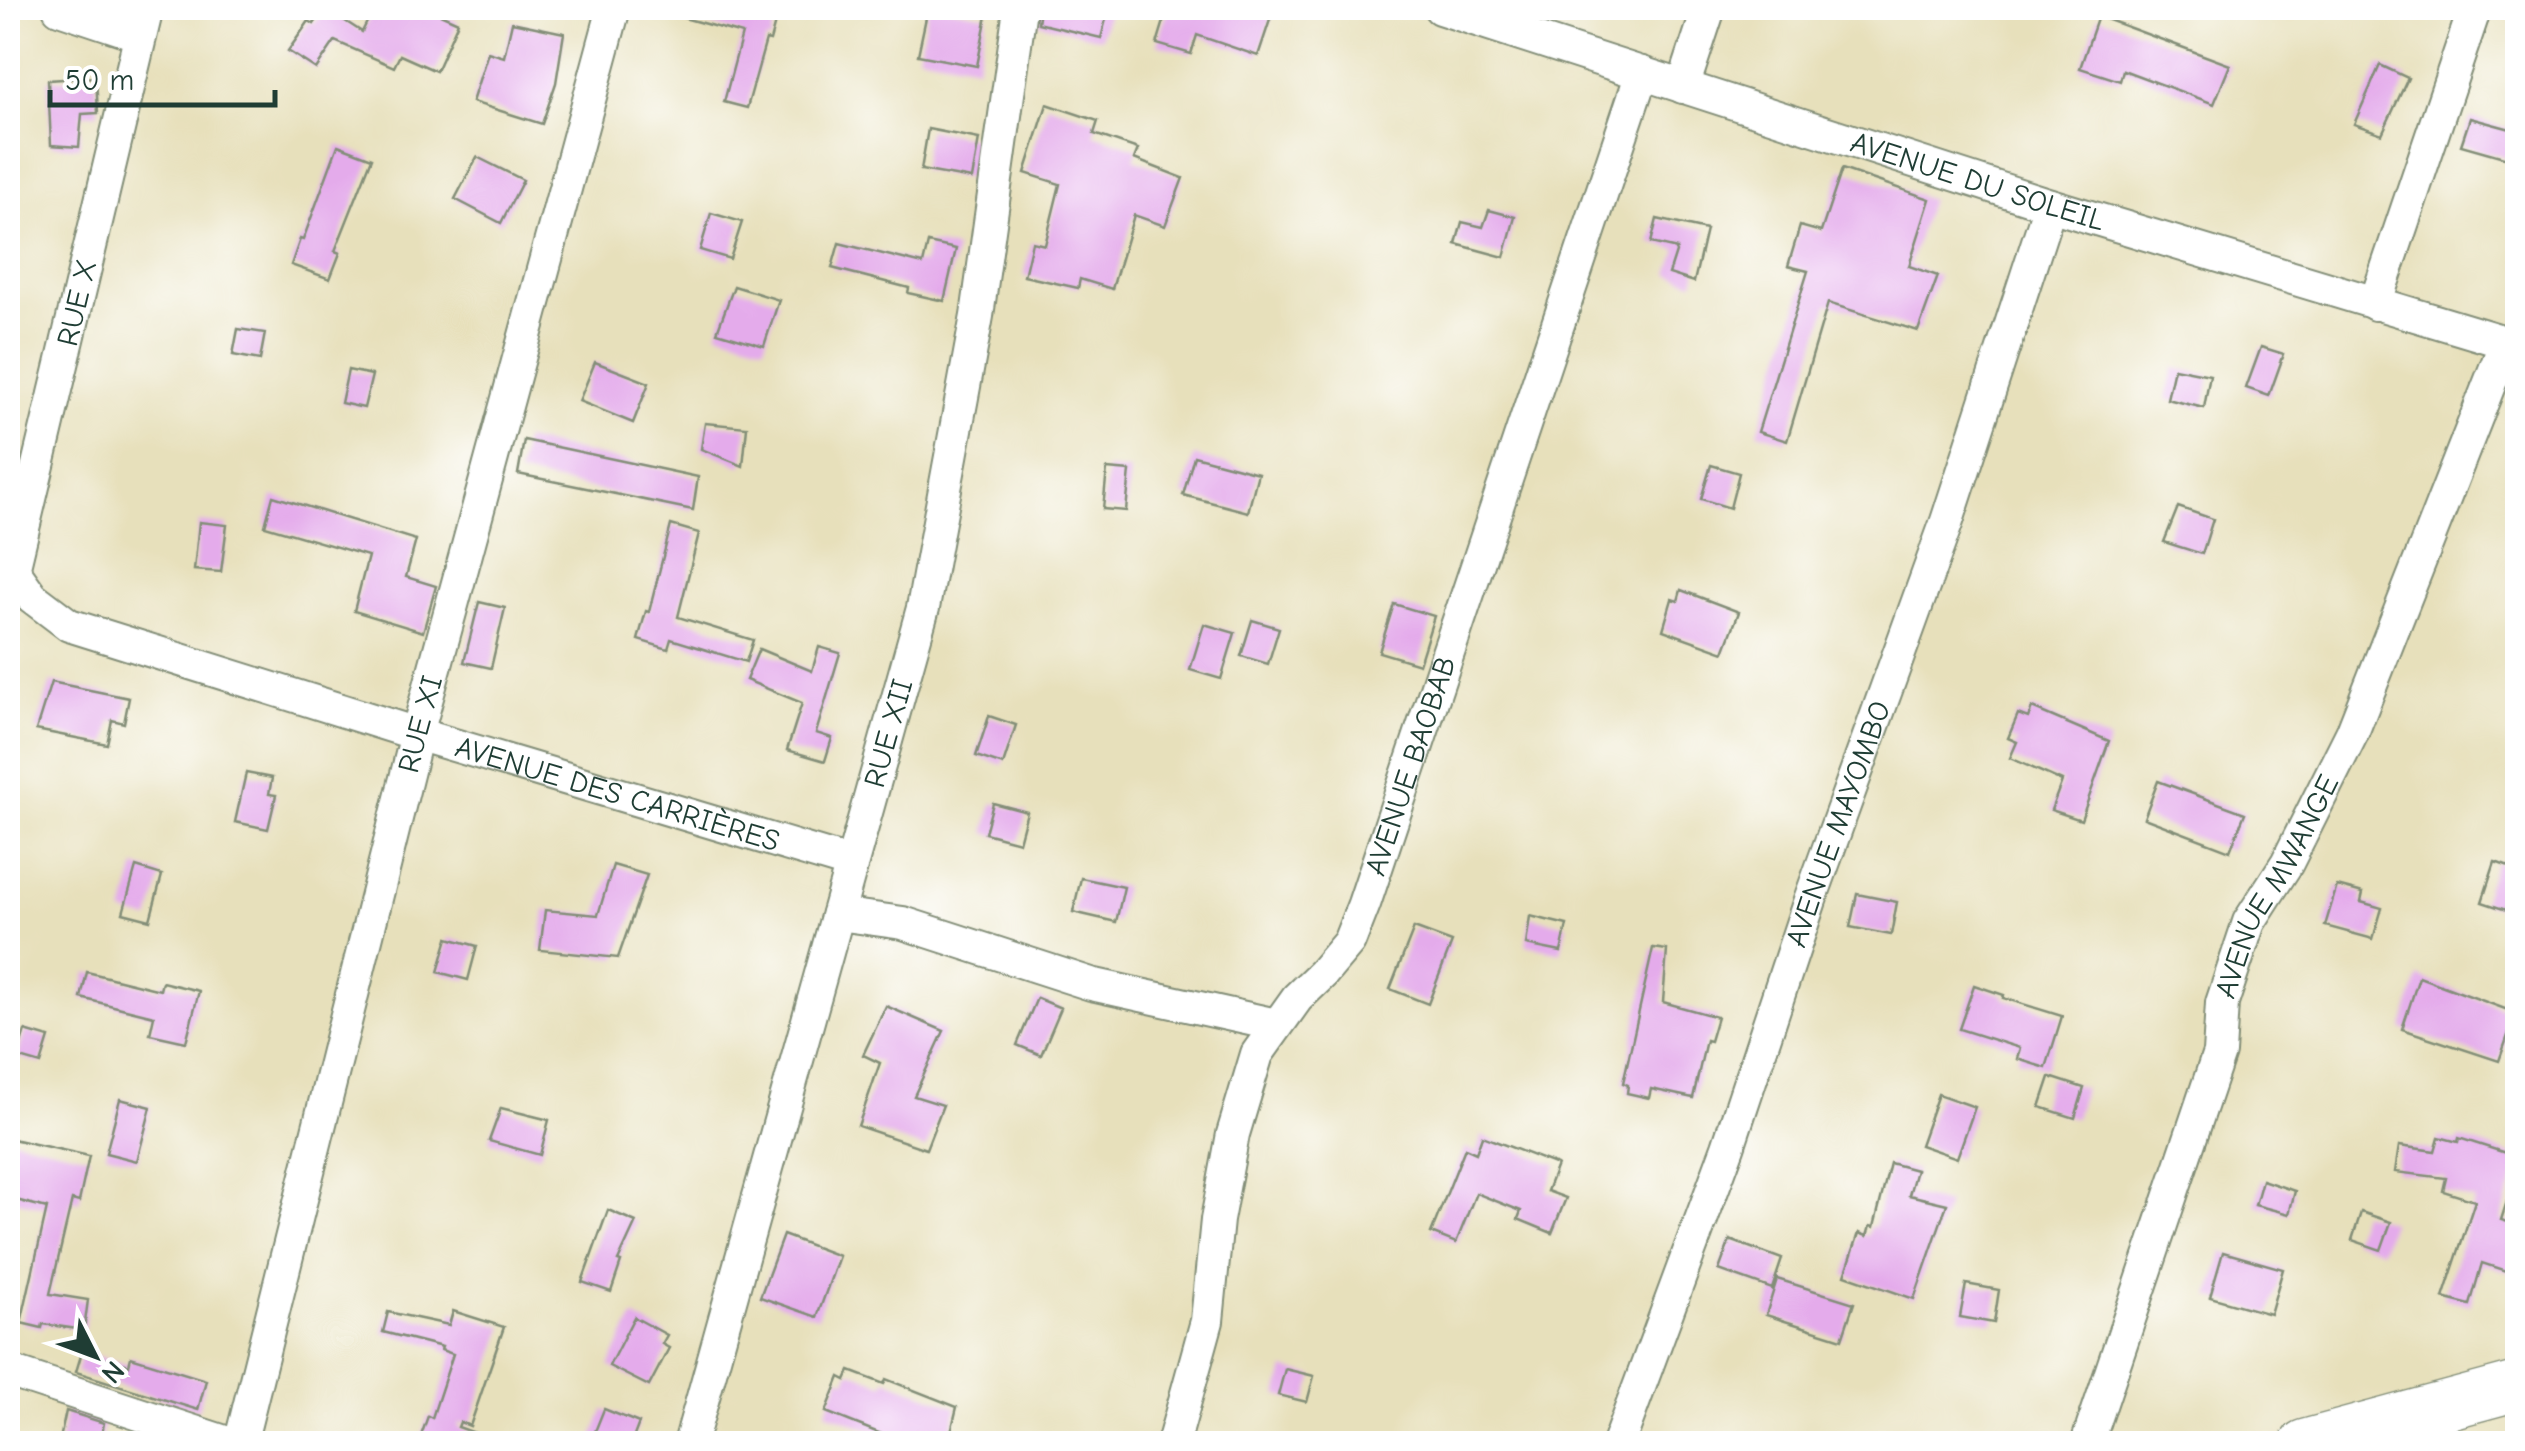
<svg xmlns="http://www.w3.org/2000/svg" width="2525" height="1451" viewBox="0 0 2525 1451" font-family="'Comic Neue',sans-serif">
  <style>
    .building { fill: #e4abeb }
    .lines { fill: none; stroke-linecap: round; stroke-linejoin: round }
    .street-casing { stroke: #838e78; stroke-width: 36 }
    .secondary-casing { stroke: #838e78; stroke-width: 51 }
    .street { stroke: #fff; stroke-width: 32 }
    .secondary { stroke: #fff; stroke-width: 48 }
    .labels { text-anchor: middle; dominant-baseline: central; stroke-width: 8; stroke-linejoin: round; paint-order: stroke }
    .street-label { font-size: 30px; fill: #1f3d34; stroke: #fff }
  </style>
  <rect width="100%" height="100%" fill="#fff"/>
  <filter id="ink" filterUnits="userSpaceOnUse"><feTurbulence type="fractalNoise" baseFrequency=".01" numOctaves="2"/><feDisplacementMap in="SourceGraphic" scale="20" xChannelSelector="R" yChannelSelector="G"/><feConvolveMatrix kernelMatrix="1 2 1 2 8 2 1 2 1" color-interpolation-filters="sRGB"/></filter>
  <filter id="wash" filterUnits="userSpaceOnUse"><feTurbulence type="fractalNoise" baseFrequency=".0048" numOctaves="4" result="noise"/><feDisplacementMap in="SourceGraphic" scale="40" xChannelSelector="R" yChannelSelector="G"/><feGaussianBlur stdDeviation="2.25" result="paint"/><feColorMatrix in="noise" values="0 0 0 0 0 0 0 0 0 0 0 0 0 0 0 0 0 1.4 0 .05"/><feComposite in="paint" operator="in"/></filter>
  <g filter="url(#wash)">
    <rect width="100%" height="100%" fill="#e7e0bb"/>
    <g id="blocks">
      <g class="building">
        <path d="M325,8L362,32L374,8H427L458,22L436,71L400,55L394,67L335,41L316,69L288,51L309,21L314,24Z"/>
        <path d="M674,8H779L770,41L766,40L747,108L724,102L742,34L673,15Z"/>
        <path d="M928,8H948L987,15L977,66L918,55Z"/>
        <path d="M1040,8H1109L1101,38L1038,23Z"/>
        <path d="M1168,8H1274L1258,56L1197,35L1191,54L1157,44Z"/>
        <path d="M2098,16L2230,65L2214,104L2123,70L2120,81L2080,68Z"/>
        <path d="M512,22L564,33L556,83L542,124L472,102L488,52L504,57Z"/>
        <path d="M2380,65L2408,78L2382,134L2354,124Z"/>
        <path d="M96,77L98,113L82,114L79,147L51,145L48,80Z"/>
        <path d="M1047,104L1098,121L1094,134L1138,149L1134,159L1183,178L1165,226L1134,215L1112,289L1080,279L1078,288L1024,276L1032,242L1045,245L1060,184L1025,173Z"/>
        <path d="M2470,118L2518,131V161L2461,145Z"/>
        <path d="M928,129L979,139L972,179L921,170Z"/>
        <path d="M338,145L372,158L335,251L340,253L330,279L291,265L300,239L303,240Z"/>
        <path d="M477,157L523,180L501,223L455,199Z"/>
        <path d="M1842,169L1930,199L1909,266L1938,276L1918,331L1828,303L1787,441L1758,432L1808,271L1788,266L1800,226L1821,232Z"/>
        <path d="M1489,210L1515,217L1504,257L1456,244L1462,222L1483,227Z"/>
        <path d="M711,213L742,222L730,259L700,250Z"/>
        <path d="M1657,219L1706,230L1694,282L1669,274L1677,249L1651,243Z"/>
        <path d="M839,243L923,264L928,243L956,249L944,301L908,293L909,288L832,268Z"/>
        <path d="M734,286L779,300L764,346L717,332Z"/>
        <path d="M238,329L265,333L260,360L233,355Z"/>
        <path d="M2261,347L2284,354L2269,396L2246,388Z"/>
        <path d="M595,362L649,383L633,423L579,401Z"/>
        <path d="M2174,368L2210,375L2204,408L2167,399Z"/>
        <path d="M348,370L372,375L364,408L341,403Z"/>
        <path d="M705,423L747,427L743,466L701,449Z"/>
        <path d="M524,440L698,477L693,510L518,474Z"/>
        <path d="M1194,456L1258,473L1248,512L1183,495Z"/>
        <path d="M1711,465L1739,473L1730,508L1701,499Z"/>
        <path d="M1107,469L1130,471L1126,511L1103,509Z"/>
        <path d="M273,496L416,540L406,577L436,586L423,632L354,611L368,556L265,526Z"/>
        <path d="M2178,507L2213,519L2202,554L2164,542Z"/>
        <path d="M199,522L227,525L221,572L194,570Z"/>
        <path d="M671,525L699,533L678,617L753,640L746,662L671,639L668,649L638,640L646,611L649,612Z"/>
        <path d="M1681,590L1739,612L1724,652L1663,630L1672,599L1678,601Z"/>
        <path d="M479,602L505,608L491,668L464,662Z"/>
        <path d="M1394,604L1434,616L1419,664L1379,652Z"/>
        <path d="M1252,620L1279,628L1268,664L1241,656Z"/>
        <path d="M1204,624L1235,633L1221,679L1190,670Z"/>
        <path d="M819,647L840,653L816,733L832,738L825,761L787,750L802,703L746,680L759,649L812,671Z"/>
        <path d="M51,682L129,698L124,723L112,720L107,744L36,730Z"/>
        <path d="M2032,708L2109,741L2081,820L2051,810L2062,781L2010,758L2017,742L2008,738L2018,714L2028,718Z"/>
        <path d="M989,716L1016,725L1003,765L976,756Z"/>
        <path d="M246,773L272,778L269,794L276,795L268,829L235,822Z"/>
        <path d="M2158,781L2245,813L2230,851L2144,818Z"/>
        <path d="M993,803L1027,812L1019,842L985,833Z"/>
        <path d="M2495,862L2518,870L2506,910L2482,902Z"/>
        <path d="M613,865L647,875L618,958L540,950L545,910L598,915Z"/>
        <path d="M136,867L162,875L150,920L123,913Z"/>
        <path d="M1081,878L1124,887L1116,922L1073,912Z"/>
        <path d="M2337,886L2363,893L2361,902L2382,908L2373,939L2325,926Z"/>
        <path d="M1857,894L1897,902L1891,935L1850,927Z"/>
        <path d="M1530,916L1567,925L1561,952L1526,945Z"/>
        <path d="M1414,928L1452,942L1428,1004L1390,989Z"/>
        <path d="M448,938L477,946L468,980L438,972Z"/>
        <path d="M1653,948L1667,950L1663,1002L1717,1017L1710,1041L1706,1040L1693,1098L1651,1089L1649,1098L1627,1093L1628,1085L1623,1083Z"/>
        <path d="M87,972L160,990L162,982L199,991L186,1042L150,1034L154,1016L81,998Z"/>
        <path d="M2419,977L2516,1013L2499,1061L2402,1029Z"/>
        <path d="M1974,985L2004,995L2003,998L2062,1016L2046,1068L2017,1059L2020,1048L1959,1029Z"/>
        <path d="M1037,998L1061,1008L1041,1055L1017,1045Z"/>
        <path d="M886,1006L944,1031L914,1096L943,1105L926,1149L858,1126L880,1063L863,1055Z"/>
        <path d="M25,1031L49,1038L41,1064L17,1057Z"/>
        <path d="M2050,1077L2084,1088L2075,1118L2040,1107Z"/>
        <path d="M1938,1094L1975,1107L1957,1158L1920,1145Z"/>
        <path d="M120,1099L151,1107L137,1161L106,1153Z"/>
        <path d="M501,1108L549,1120L540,1155L489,1141Z"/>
        <path d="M1482,1136L1557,1165L1547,1191L1566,1198L1552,1233L1518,1219L1521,1211L1476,1193L1456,1243L1431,1233L1465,1148L1476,1153Z"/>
        <path d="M2439,1137L2458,1142L2459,1138L2518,1157V1167L2501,1220L2518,1225V1275L2482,1263L2470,1305L2443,1298L2475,1201L2443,1191L2446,1178L2395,1172L2399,1146L2435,1151Z"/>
        <path d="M8,1138L89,1156L79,1202L72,1200L50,1294L88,1300L84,1330L43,1324L42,1328L21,1323L47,1208L8,1198Z"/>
        <path d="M1890,1163L1916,1170L1909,1195L1947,1204L1914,1299L1845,1275L1859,1233L1867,1236L1870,1226L1874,1227Z"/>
        <path d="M2262,1180L2295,1191L2289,1214L2255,1205Z"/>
        <path d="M608,1210L636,1222L618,1261L621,1262L611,1292L582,1282Z"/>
        <path d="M2361,1212L2391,1222L2381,1250L2352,1240Z"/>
        <path d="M783,1235L839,1256L817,1317L760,1297Z"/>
        <path d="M1730,1240L1782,1259L1772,1289L1719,1270Z"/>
        <path d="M2223,1252L2283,1269L2270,1314L2210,1297Z"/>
        <path d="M1777,1279L1854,1303L1842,1339L1766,1315Z"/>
        <path d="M1966,1284L1999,1290L1994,1323L1960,1317Z"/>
        <path d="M453,1311L504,1327L470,1426L460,1422L458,1427L495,1440L494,1444H418L428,1416L432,1418L453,1354L441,1350L442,1347L383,1332L388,1312L449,1325Z"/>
        <path d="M634,1317L667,1335L662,1344L669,1348L649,1386L609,1366Z"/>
        <path d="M82,1352L129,1365L131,1357L206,1380L198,1410L76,1372Z"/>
        <path d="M1285,1369L1314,1376L1307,1402L1278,1395Z"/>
        <path d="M850,1371L884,1384L886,1379L957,1407L948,1444L896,1433L894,1439L826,1412L840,1377L846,1380Z"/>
        <path d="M604,1409L639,1423L631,1444H590Z"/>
        <path d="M66,1411L104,1423L100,1444H59Z"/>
      </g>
    </g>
  </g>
  <g filter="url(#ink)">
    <use href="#blocks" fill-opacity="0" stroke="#838e78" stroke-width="2.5"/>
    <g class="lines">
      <defs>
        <g id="street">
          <path d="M59,8L140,35"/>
          <path id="s1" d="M1440,8L2050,205L2518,346"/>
          <path d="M1683,87L1709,8"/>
          <path d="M2375,304L2475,8"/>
          <path id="s2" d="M8,563L32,597L69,625L417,734L849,863"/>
          <path id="s3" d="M9,587L147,8"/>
          <path d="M838,914L903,923L1091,984L1277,1025"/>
          <path d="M8,1371L231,1444"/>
          <path id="s4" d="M240,1444L417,734L614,8"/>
          <path id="s5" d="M690,1444L923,608L977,316L1020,8"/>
          <path id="s6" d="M1173,1444L1207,1321L1217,1220L1233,1134L1257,1054L1297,998L1322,974L1349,942L1364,904L1642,73"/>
          <path id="s7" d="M1618,1444L1728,1147L1810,900L1947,521L2050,205"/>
          <path id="s8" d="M2087,1444L2219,1053L2222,1003L2249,922L2287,863L2352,733L2506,342"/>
        </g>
        <path id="secondary" d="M2304,1444L2518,1386"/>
      </defs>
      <use href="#street" class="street-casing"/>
      <use href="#secondary" class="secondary-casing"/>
      <use href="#street" class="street"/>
      <use href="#secondary" class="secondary"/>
    </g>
  </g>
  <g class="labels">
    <g class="street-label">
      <text stroke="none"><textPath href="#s1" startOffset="565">AVENUE DU SOLEIL</textPath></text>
      <text stroke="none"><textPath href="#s3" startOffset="292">RUE X</textPath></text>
      <text stroke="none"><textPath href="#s4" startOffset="742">RUE XI</textPath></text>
      <text stroke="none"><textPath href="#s5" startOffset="738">RUE XII</textPath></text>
      <text stroke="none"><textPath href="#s6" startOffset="732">AVENUE BAOBAB</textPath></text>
      <text stroke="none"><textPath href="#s2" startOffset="662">AVENUE DES CARRIÈRES</textPath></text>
      <text stroke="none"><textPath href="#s7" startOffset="658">AVENUE MAYOMBO</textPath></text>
      <text stroke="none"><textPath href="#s8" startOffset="592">AVENUE MWANGE</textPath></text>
    </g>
  </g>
  <rect width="2525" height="1451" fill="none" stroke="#fff" stroke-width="40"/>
  <g transform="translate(95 1356) rotate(132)" stroke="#ffffff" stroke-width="8" paint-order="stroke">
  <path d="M0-8L18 38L0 25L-18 38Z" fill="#1f3d34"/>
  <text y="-15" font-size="28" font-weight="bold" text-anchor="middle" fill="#1f3d34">N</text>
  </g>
  <path d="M50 90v15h225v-15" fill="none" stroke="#1f3d34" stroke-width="5"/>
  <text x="65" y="90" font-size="30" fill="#1f3d34" stroke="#ffffff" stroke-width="8" paint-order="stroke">50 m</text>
</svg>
